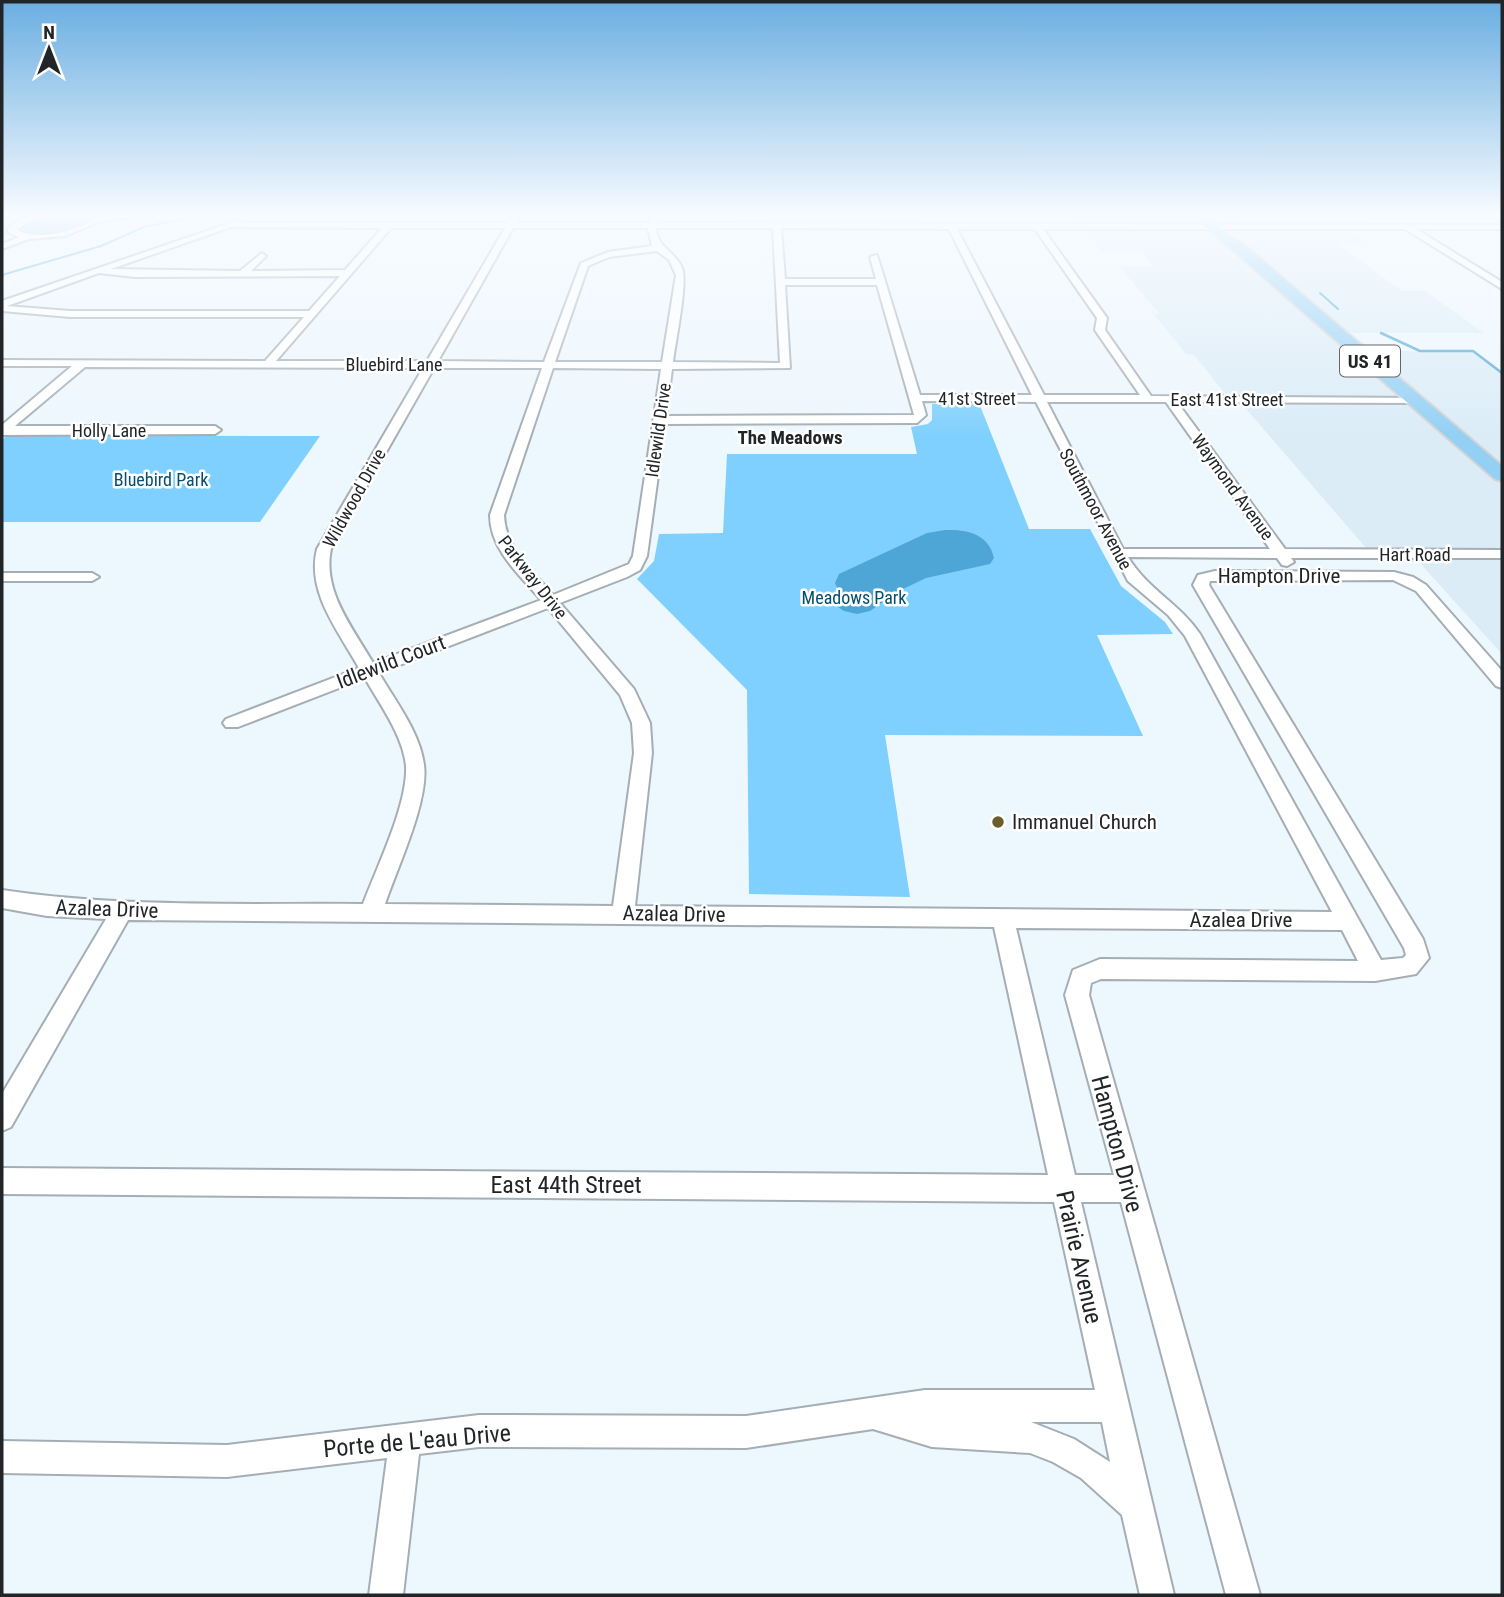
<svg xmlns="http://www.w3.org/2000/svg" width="1504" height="1597" viewBox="0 0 1504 1597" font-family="'Roboto Condensed',sans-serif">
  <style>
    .built { fill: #dbecf7 }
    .green { fill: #7fd0fe }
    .water { fill: #4ea6d6 }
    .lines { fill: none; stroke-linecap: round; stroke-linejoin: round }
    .stream-far1 { stroke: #4ea6d6; stroke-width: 2 }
    .stream { stroke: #4ea6d6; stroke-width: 2.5 }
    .minor-casing { stroke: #a4aeb4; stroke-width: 4 }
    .highway-casing { stroke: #d3d3d4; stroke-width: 4 }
    .minor { fill: #fff; fill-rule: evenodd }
    .highway { fill: #93d0f4; fill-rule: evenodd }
    .poi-dot { fill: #695f2c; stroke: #fff; stroke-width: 2.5 }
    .labels { text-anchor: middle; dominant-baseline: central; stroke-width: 5; stroke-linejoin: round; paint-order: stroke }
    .far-street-label { font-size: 18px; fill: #212527; stroke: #fff }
    .far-park-label { font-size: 18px; fill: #044f6f; stroke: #fff }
    .shield { fill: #fff; stroke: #646668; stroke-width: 2 }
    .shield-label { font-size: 19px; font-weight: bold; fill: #212527 }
    .far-neighbourhood-label { font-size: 19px; font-weight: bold; fill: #212527; stroke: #fff }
    .street-label { font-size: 21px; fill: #212527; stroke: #fff }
    .poi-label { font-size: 21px; fill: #212527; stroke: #fff; text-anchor: start }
    .near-street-label { font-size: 24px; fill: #212527; stroke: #fff }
  </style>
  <rect width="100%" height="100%" fill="#edf7fe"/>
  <path class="built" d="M1070,214H1284L1302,227L1350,230L1368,242L1336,243L1402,291H1425L1484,333H1350L1375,351H1473L1502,374V654L1419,562H1381L1366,548L1235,396L1226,395L1194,355L1186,354L1154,314H1160L1118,266H1153L1143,252H1102Z"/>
  <g class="green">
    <path d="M79,214L91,218L90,221C75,233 32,243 17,229C34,216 58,214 79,214Z"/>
    <path d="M979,403L1029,529H1090L1121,586L1165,622L1173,634L1097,635L1143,736L885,735L910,897L749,894L747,690L637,579L654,561L659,534L723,533L727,454H917L911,427L928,424L932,420V404Z"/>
    <path d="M7,435L285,436H320L260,522H2V440Z"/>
  </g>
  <path class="water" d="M945,530C967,529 989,534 994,558L990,564L926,578L899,591L870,611L857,614L844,611L835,605L833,597L838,590L835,583L839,574L927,533Z"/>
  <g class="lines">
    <g class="stream-far1">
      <path d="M2,275L101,246L144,227L209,214"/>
      <path d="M1320,293L1338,309"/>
    </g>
    <path class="stream" d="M1381,333L1420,351H1473L1502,373"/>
    <defs>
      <g id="minor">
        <path d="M45,214H60L27,223L17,230C38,241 71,232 91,221L83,214H94L99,217L146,214L99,222L65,236L29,239L2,249V244L19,237L8,232V228L21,219Z"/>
        <path d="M651,214L658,215L657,223L1502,225V229H1416L1502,282V289L1405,229H1043L1107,318L1105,330L1151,396L1419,398L1421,400L1415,403L1177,402L1285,549L1502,550V558H1291L1294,562L1287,566L1282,565L1277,558L1128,557C1148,590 1178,602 1200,634L1381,960L1403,958L1406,955L1404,948L1193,585L1198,575L1215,571L1394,572L1413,577L1426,585L1502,671V688L1496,686L1416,591L1393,580L1210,581L1209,585L1423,939L1429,958L1416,974L1375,981L1101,979L1091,983L1089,995L1260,1595H1226L1121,1202H1081L1174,1595H1140L1122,1515L1081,1478L1053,1462L1030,1453L932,1447L873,1429L746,1448L479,1447L419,1454L403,1595H369L387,1458L227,1477L2,1473V1441L227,1445L479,1415L746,1416L925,1390H1095L1054,1202L2,1194V1168L1048,1175L994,927L128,920L11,1127L2,1131V1094L106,919L47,916L2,908V890C121,908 243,903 363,904C377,867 408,804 406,766C403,735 380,705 365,678L238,727H226L223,723L226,719L359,668C339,632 306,592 317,549L423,368L85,367L15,426H215L221,430L215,434L2,435V425L72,366H2V360L265,361L304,317H70L2,311V301L239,220L243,223H508L515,216L519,218L516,223H649ZM231,227L382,228L345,270L251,271L266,256L262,253L240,271L111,269ZM391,228H505L427,361H276ZM513,228H648L652,246L608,252L581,263L544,362L438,361ZM656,228H773L780,363L673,362C675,343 688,283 682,268C675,251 657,248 656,228ZM781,228L949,229L1032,395H920L877,255L870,257L876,279H785ZM957,229H1035L1097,318L1095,330L1140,395H1044ZM657,251L669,260L676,275L662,362H555L588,266L609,257ZM99,273L135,277L340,276L309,311H70L7,306ZM785,285H877L914,415L666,416L672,369L790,368ZM434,368H542L490,515C490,550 520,575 541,600L373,663C353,628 322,591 331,549ZM553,368L661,369L633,556L629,564L553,595C533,571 505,549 504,515ZM922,401L1036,402L1128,581L1168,615L1185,636L1332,912L635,906L652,753L650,723L634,689L560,603L627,577L640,570L647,556L665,424L917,423L926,415ZM1047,402H1166L1270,549H1123ZM548,608L620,695L632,723L634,753L613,906L385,904C397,868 429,801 424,765C420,732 395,701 379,673ZM1016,928L1342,930L1358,961L1100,959L1073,970L1065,995L1114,1175H1075ZM1031,1422H1102L1110,1462L1074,1439Z"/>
        <path d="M2,573H92L99,577L92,581H2Z"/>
      </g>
      <path id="highway" d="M1191,214H1204L1231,238L1242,243L1502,466V481L1495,479Z"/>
    </defs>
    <use href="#minor" class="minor-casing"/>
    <use href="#highway" class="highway-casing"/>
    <use href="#minor" class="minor"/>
    <use href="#highway" class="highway"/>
  </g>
  <linearGradient id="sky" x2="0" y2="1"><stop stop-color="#6aaee1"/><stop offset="0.49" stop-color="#f7fbff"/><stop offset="1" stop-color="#f7fbff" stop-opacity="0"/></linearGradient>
  <rect width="1504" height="438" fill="url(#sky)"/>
  <circle class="poi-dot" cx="998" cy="822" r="7"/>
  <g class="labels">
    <g class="far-street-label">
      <text x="394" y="364">Bluebird Lane</text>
      <text x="977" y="398">41st Street</text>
      <text x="1227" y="399">East 41st Street</text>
      <text x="109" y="430">Holly Lane</text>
      <text transform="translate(658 430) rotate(-82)">Idlewild Drive</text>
      <text transform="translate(1233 487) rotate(54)">Waymond Avenue</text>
      <text transform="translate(354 498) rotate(-61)">Wildwood Drive</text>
      <text transform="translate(1096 509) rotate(62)">Southmoor Avenue</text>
      <text x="1415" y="554">Hart Road</text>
      <text transform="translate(533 577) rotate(52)">Parkway Drive</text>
    </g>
    <g class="far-park-label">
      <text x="161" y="479">Bluebird Park</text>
      <text x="854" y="597">Meadows Park</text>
    </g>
    <rect class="shield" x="1340" y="345.5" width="60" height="31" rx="5"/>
    <g class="shield-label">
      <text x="1370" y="361">US 41</text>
    </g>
    <g class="far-neighbourhood-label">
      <text x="790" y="437">The Meadows</text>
    </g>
    <g class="street-label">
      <text x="1279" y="576">Hampton Drive</text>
      <text transform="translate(391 662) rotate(-21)">Idlewild Court</text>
      <text transform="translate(107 909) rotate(2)">Azalea Drive</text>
      <text transform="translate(674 914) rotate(1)">Azalea Drive</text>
      <text x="1241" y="920">Azalea Drive</text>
    </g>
    <g class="poi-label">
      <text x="1012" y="822">Immanuel Church</text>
    </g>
    <g class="near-street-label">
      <text transform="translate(1117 1144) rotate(75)">Hampton Drive</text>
      <text x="566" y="1185">East 44th Street</text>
      <text transform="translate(1079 1257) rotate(77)">Prairie Avenue</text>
      <text transform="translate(417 1441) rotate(-5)">Porte de L'eau Drive</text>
    </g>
  </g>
  <rect width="1504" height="1597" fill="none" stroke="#212527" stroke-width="7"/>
  <g transform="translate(49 49)" stroke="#ffffff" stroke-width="5" paint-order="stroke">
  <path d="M0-5L12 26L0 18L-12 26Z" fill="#212527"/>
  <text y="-10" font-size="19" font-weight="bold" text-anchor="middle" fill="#212527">N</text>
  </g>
</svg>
